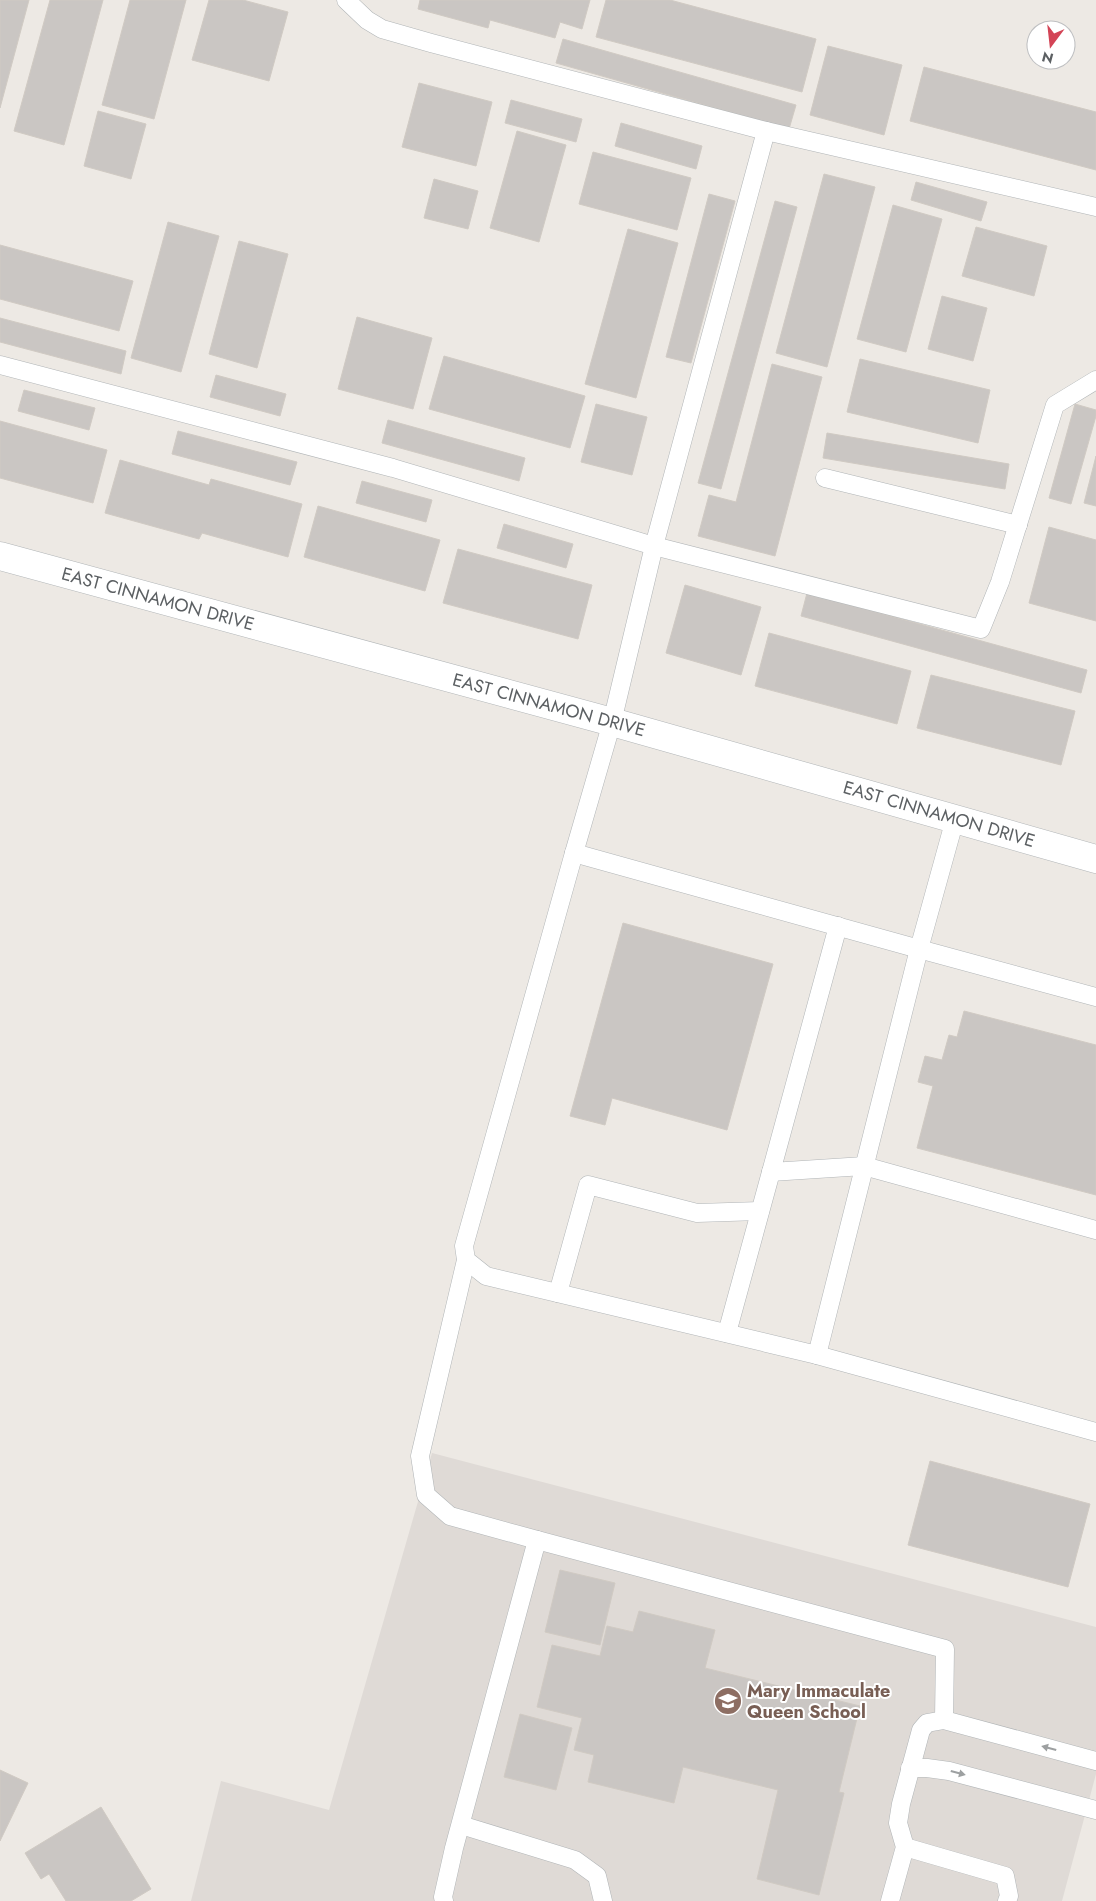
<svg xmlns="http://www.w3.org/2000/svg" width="1096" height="1901" viewBox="0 0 1096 1901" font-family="Jost,sans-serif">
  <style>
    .education { fill: #dfdad6 }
    .building { fill: #cac6c3; stroke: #d0cac3 }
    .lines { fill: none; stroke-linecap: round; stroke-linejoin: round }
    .service-casing { stroke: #b1b5b7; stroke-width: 19 }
    .tertiary-casing { stroke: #b1b5b7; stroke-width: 29 }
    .service { stroke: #fff; stroke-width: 18 }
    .tertiary { stroke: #fff; stroke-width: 28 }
    .oneway { fill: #9da0a1 }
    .labels { text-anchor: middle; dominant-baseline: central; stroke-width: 4; stroke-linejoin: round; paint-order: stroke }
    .street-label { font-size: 18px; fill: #5c6063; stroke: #fff }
    .education-label { font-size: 18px; font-weight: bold; fill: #785e54; stroke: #fff; text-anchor: start }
  </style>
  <rect width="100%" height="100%" fill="#ede9e4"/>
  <path class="education" d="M432,1453L1096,1627V1774L1062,1901H191L221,1781L329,1810Z"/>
  <g class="building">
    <path d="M0,0H29L0,108Z"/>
    <path d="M50,0H103L64,145L14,131Z"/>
    <path d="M130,0H186L154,119L102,105Z"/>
    <path d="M209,0H243L288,12L269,81L192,60Z"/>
    <path d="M420,0H590L582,29L560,22L555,38L490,20L488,28L418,9Z"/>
    <path d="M606,0H670L816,39L802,92L596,37Z"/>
    <path d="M563,39L796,105L789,129L556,63Z"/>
    <path d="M828,46L902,65L884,135L810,115Z"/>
    <path d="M924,67L1096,112V170L910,121Z"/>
    <path d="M419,83L492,102L476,166L402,147Z"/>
    <path d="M511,100L582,119L576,142L505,123Z"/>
    <path d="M98,111L146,124L131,179L84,166Z"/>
    <path d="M621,123L702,146L696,169L615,146Z"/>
    <path d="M517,131L566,145L539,242L490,228Z"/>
    <path d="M593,152L691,178L677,230L579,204Z"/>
    <path d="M824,174L875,187L827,367L776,353Z"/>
    <path d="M434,179L478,191L468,229L424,218Z"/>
    <path d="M916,182L987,202L981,221L911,200Z"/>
    <path d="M709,194L735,201L691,363L666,357Z"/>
    <path d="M775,201L797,207L721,489L698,483Z"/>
    <path d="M893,205L942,219L906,352L857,339Z"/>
    <path d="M168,222L219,236L181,372L131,358Z"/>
    <path d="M976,227L1047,246L1034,296L962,276Z"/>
    <path d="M628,229L678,243L636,398L585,384Z"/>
    <path d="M239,241L288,254L257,368L209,354Z"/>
    <path d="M0,245L133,281L119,331L0,299Z"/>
    <path d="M942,296L987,308L973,361L928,349Z"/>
    <path d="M357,317L432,338L413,409L338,389Z"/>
    <path d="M0,318L126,351L121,374L0,342Z"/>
    <path d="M444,356L585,396L570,448L429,409Z"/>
    <path d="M860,359L990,390L978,443L847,412Z"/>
    <path d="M772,364L822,377L775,556L698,536L709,495L736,502Z"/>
    <path d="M216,375L286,394L280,416L210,397Z"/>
    <path d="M24,390L95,408L89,430L18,411Z"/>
    <path d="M596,404L647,417L632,475L581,462Z"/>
    <path d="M1075,404L1096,410V416L1071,504L1049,498Z"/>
    <path d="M388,420L525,458L519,481L382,443Z"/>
    <path d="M0,421L107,450L93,503L0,478Z"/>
    <path d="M178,431L297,462L290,485L172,454Z"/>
    <path d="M827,433L1009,464L1005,489L823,458Z"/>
    <path d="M1096,456V506L1084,503Z"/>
    <path d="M120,460L209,485L211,479L302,504L288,557L202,533L199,539L105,513Z"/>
    <path d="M362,481L432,500L426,522L356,503Z"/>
    <path d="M318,506L440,540L425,591L304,557Z"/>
    <path d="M504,524L573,544L566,568L497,548Z"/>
    <path d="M1049,527L1096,540V621L1029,603Z"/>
    <path d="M458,549L592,585L578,639L443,603Z"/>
    <path d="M685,585L761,607L741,675L666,653Z"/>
    <path d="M807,593L1087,670L1081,693L801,616Z"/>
    <path d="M769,633L911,671L897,724L755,686Z"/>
    <path d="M931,675L1075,711L1061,765L917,728Z"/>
    <path d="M623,923L773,964L727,1130L612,1098L605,1125L570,1116Z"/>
    <path d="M964,1011L1096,1045V1195L917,1148L933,1086L918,1082L925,1056L942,1060L949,1035L957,1037Z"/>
    <path d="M930,1461L1090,1504L1068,1587L908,1545Z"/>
    <path d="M560,1570L615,1583L600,1645L545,1632Z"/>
    <path d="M639,1611L715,1630L705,1668L860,1706L839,1792L844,1793L819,1895L757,1879L778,1790L683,1767L674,1803L588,1782L594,1755L574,1750L582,1718L537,1707L552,1645L600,1656L607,1626L633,1632Z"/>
    <path d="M520,1714L572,1728L556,1790L504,1777Z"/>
    <path d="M0,1770L28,1783L0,1841Z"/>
    <path d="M101,1807L151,1889L131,1901H66L49,1874L41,1879L25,1853Z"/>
  </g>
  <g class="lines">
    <defs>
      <g id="service">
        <path d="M346,0L367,20L382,29L431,43L766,131L1096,207"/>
        <path d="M766,131L654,546L612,722L574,853L919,949L955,819"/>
        <path d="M0,365L393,468L654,546L981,629L1000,582L1055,405L1096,380"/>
        <path d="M825,478L1018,525"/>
        <path d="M574,853L464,1246L466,1260L486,1276L817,1355L919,949L1096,997"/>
        <path d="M838,926L771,1172L864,1166L1096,1230"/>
        <path d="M466,1260L420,1456L426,1495L450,1516L537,1540"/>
        <path d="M558,1293L588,1185L697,1213L760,1211"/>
        <path d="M727,1333L771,1172"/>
        <path d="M817,1355L1096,1432"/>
        <path d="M910,1768H927L949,1771L1096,1810"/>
        <path d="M461,1825L575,1860L597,1876L603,1901"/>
        <path d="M905,1847L1005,1876L1009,1896L1007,1901"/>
        <path d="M444,1901L443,1897L454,1848L537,1540L945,1649L944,1720"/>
        <path d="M890,1901L905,1847L898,1823L901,1804L921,1730L927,1723L944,1720L1096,1761"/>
      </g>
      <path id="tertiary" d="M0,556L612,722L1096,859"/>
    </defs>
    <use href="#service" class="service-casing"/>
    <use href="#tertiary" class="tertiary-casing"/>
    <use href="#service" class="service"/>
    <use href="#tertiary" class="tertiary"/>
  </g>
  <defs><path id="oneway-solid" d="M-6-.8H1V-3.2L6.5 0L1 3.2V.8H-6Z" transform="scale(1.25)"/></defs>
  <g class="oneway">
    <use href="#oneway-solid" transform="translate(1049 1748) rotate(-165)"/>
    <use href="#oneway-solid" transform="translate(958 1773) rotate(15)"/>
  </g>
  <defs>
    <symbol id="school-disc" viewBox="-11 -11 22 22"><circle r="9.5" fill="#8d6e63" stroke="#fff"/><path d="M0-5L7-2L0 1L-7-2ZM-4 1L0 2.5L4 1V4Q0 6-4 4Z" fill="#fff"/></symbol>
  </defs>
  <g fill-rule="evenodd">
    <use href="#school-disc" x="712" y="1685" width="32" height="32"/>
  </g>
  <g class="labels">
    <g class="street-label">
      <text transform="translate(158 599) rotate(15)">EAST CINNAMON DRIVE</text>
      <text transform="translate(549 705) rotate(15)">EAST CINNAMON DRIVE</text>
      <text transform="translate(939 814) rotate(16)">EAST CINNAMON DRIVE</text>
    </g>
    <g class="education-label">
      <text x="747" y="1691">Mary Immaculate<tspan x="747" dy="21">Queen School</tspan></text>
    </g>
  </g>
  <g transform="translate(1051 45) rotate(195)"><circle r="24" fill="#ffffff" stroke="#bebfc1"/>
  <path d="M0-4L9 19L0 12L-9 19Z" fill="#d34456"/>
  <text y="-8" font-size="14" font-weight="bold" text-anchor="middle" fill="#5c6063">N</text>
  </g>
</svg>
